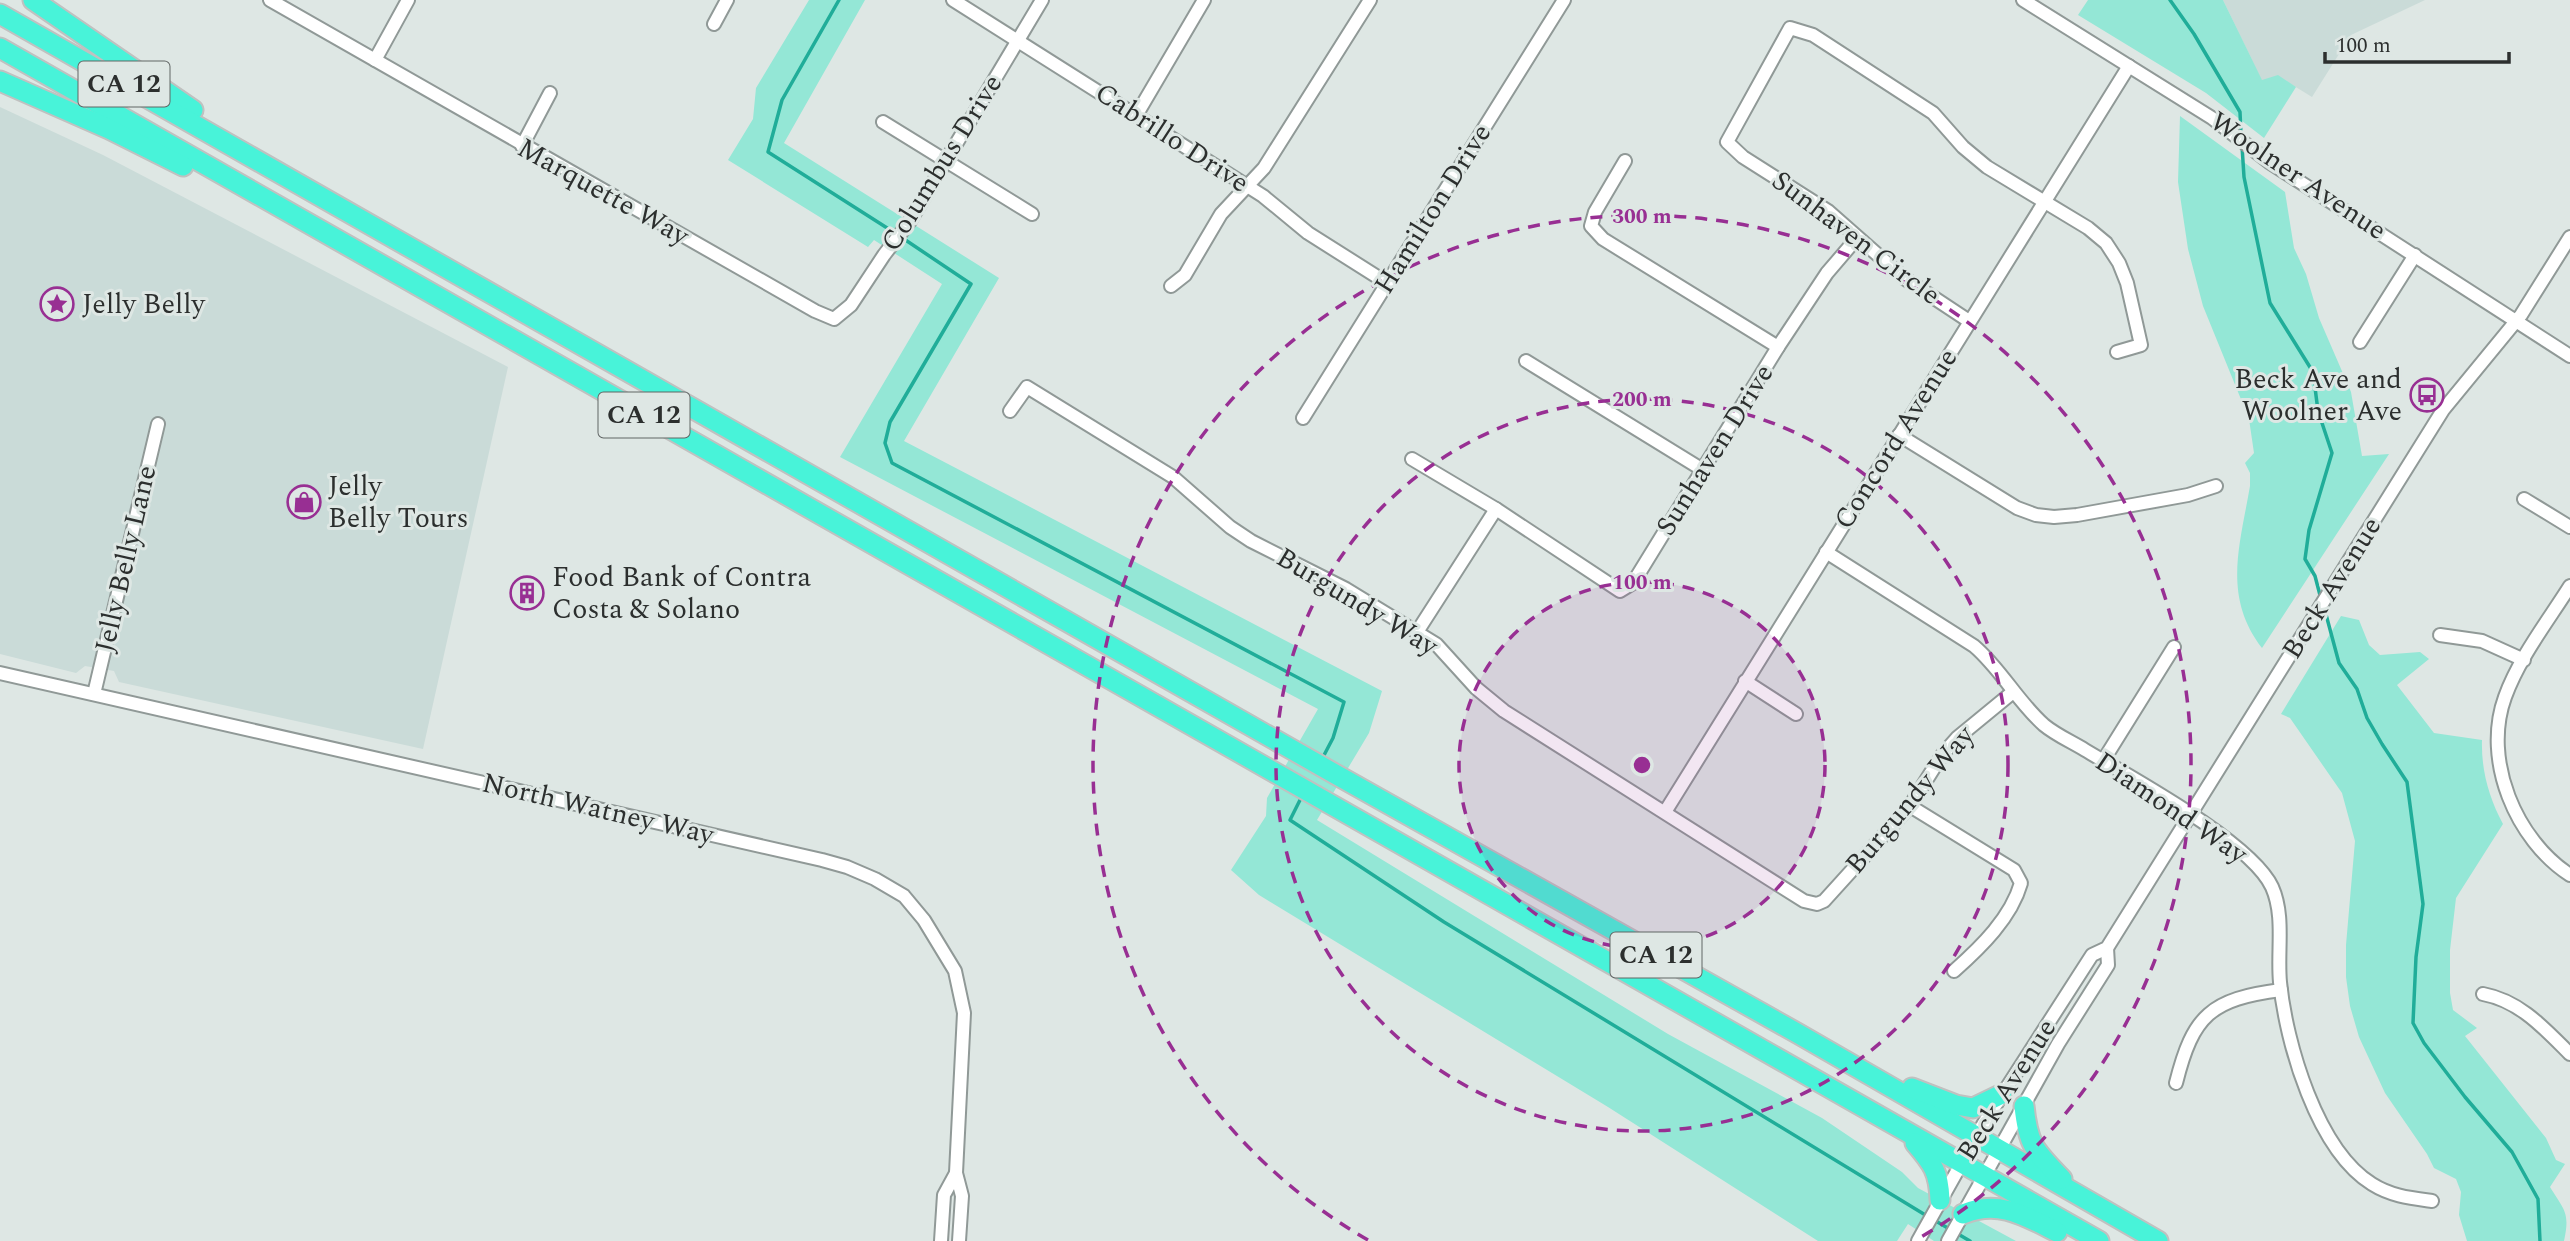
<svg xmlns="http://www.w3.org/2000/svg" width="2570" height="1241" viewBox="0 0 2570 1241" font-family="Spectral,serif">
  <style>
    .built { fill: #cadbd8 }
    .green { fill: #94e7d6 }
    .lines { fill: none; stroke-linecap: round; stroke-linejoin: round }
    .stream { stroke: #20ad99; stroke-width: 3.5 }
    .minor-casing { stroke: #909997; stroke-width: 16 }
    .highway-casing { stroke: #c0c1c0; stroke-width: 23 }
    .minor { stroke: #fff; stroke-width: 12 }
    .highway { stroke: #48f3d9; stroke-width: 19 }
    .ring { fill: none; stroke: #982f93; stroke-width: 3.5; stroke-dasharray: 12 9 }
    .labels { text-anchor: middle; dominant-baseline: central; stroke-width: 6; stroke-linejoin: round; paint-order: stroke }
    .shield { fill: #dee7e4; stroke: #616665; stroke-width: 2 }
    .shield-label { font-size: 26px; font-weight: bold; fill: #2c2f2e }
    .street-label { font-size: 28px; fill: #2c2f2e; stroke: #dee7e4 }
    .poi-label { font-size: 28px; fill: #2c2f2e; stroke: #dee7e4; text-anchor: start }
    .centre { fill: #982f93; stroke: #dee7e4; stroke-width: 3.5 }
    .ring-label { font-size: 21px; text-anchor: middle; font-weight: bold; fill: #982f93; stroke: #dee7e4; stroke-width: 6; stroke-linejoin: round; paint-order: stroke }
  </style>
  <rect width="100%" height="100%" fill="#dee7e4"/>
  <g class="built">
    <path d="M2223,0H2425L2351,35L2312,97L2278,76L2262,81Z"/>
    <path d="M0,107L103,155L508,367L423,749L119,682L114,671L85,666L76,673L0,654Z"/>
  </g>
  <g class="green">
    <path d="M809,0H865L784,143L999,278L904,441L1382,691L1369,733L1317,820L1668,1034L1822,1118L1902,1172L1918,1188L2016,1241H1934L1908,1224L1897,1241H1818L1608,1107L1259,895L1231,870L1266,816L1267,798L1318,709L840,457L942,284L874,240L868,247L728,160L753,119L756,88Z"/>
    <path d="M2088,0H2223L2262,80L2278,75L2296,87L2264,138L2206,93L2078,15Z"/>
    <path d="M2180,116L2285,192L2294,248L2306,274L2319,318L2351,392L2362,456L2389,454L2262,648C2222,596 2240,545 2250,486V473L2245,463L2254,453L2249,419L2203,306L2188,249L2178,182Z"/>
    <path d="M2341,616L2359,620L2369,645L2380,655L2420,652L2429,659L2397,685L2434,733L2482,740C2481,770 2489,798 2503,824L2456,898L2450,950V993L2453,1010L2477,1028L2465,1036L2546,1138L2556,1160L2565,1164L2550,1187C2565,1211 2570,1213 2564,1241H2467L2459,1215L2461,1192L2456,1179L2434,1168L2427,1154L2385,1093L2359,1037L2350,1006L2346,977V945L2355,841L2342,793L2290,718L2281,714Z"/>
  </g>
  <g class="lines">
    <g class="stream">
      <path d="M839,0L782,100L768,152L895,233"/>
      <path d="M2170,0L2194,34L2240,112L2241,135"/>
      <path d="M2242,146L2244,177L2270,303L2313,372L2318,411L2332,453L2309,530L2305,559L2315,576L2321,599"/>
      <path d="M901,237L971,284L890,422L885,443L892,463L1344,702L1333,738L1322,759"/>
      <path d="M2324,607L2339,663L2357,689L2367,718L2382,744L2407,782L2423,904L2416,957L2413,1023L2424,1043L2465,1097L2512,1152L2538,1199L2540,1241"/>
      <path d="M1302,796L1290,820L1444,922L1927,1216"/>
      <path d="M1934,1220L1970,1241"/>
    </g>
    <defs>
      <g id="minor">
        <path d="M270,0L815,311L834,319L851,305L884,255L910,221L1042,0"/>
        <path d="M953,0L1233,177L1263,196L1308,233L1387,283"/>
        <path d="M2023,0L2212,118L2269,162L2570,356"/>
        <path d="M714,24L727,0"/>
        <path d="M375,60L408,0"/>
        <path d="M1137,114L1204,0"/>
        <path d="M883,122L1032,214"/>
        <path d="M522,146L550,93"/>
        <path d="M1625,161L1595,212L1591,226L1603,239L1778,347"/>
        <path d="M1171,286L1185,275L1221,214L1264,168L1370,0"/>
        <path d="M1969,321L1904,278L1828,211L1743,157L1727,142L1790,28L1813,35L1933,113L1963,147L1987,167L2088,228L2106,243L2119,263L2127,283L2141,345L2117,352"/>
        <path d="M2360,342L2415,255"/>
        <path d="M1526,361L1703,470"/>
        <path d="M1010,411L1027,387L1173,477L1230,527L1251,541L1346,589L1436,644L1476,688L1504,711L1804,901L1817,904L1824,901L1910,806L1942,755L1957,738L2013,692"/>
        <path d="M1303,418L1564,0"/>
        <path d="M1899,435L2017,508L2036,515L2054,517L2077,515L2188,495L2216,486"/>
        <path d="M1412,459L1496,509"/>
        <path d="M2524,499L2570,527"/>
        <path d="M1826,552L1974,646C2001,669 2017,701 2044,725C2056,735 2072,742 2085,750C2130,777 2251,842 2272,887C2285,916 2277,951 2280,982C2286,1043 2317,1150 2372,1184C2391,1196 2410,1198 2432,1201"/>
        <path d="M2570,586C2548,621 2519,658 2505,697C2482,760 2516,840 2570,875"/>
        <path d="M1417,632L1496,509L1620,591L1633,583L1778,347L1827,273L1857,238"/>
        <path d="M2440,635L2482,641L2524,660"/>
        <path d="M0,673L822,860L847,867L875,879L904,896L924,920L955,971L964,1013L956,1173L962,1196L959,1241"/>
        <path d="M1745,681L1796,714"/>
        <path d="M94,694L158,424"/>
        <path d="M2103,761L2174,647"/>
        <path d="M1910,806L2014,870L2021,883C2011,918 1981,947 1954,971"/>
        <path d="M1665,812L2129,66"/>
        <path d="M2483,994C2520,1001 2544,1028 2570,1054"/>
        <path d="M2176,1083C2193,1015 2211,999 2281,990"/>
        <path d="M941,1241L944,1195L956,1173"/>
        <path d="M1918,1241L1984,1123L2092,955L2107,948L2443,410L2521,315L2570,237"/>
        <path d="M1948,1241L2058,1044L2108,965L2107,948"/>
      </g>
      <g id="highway">
        <path d="M33,0L193,110"/>
        <path d="M0,14L1335,774L1797,1033L2158,1241"/>
        <path d="M0,48L2099,1241"/>
        <path d="M0,81L109,129L183,166"/>
        <path d="M1912,1088L1956,1105L1973,1108L2002,1094"/>
        <path d="M2024,1106C2028,1146 2035,1151 2062,1179"/>
        <path d="M1915,1143C1933,1164 1939,1172 1940,1200"/>
        <path d="M1963,1214C1999,1199 2025,1216 2057,1232"/>
      </g>
    </defs>
    <use href="#minor" class="minor-casing"/>
    <use href="#highway" class="highway-casing"/>
    <use href="#minor" class="minor"/>
    <use href="#highway" class="highway"/>
  </g>
  <circle cx="1642" cy="765" r="183" fill="#982f93" fill-opacity=".12"/>
  <g class="ring">
    <circle cx="1642" cy="765" r="183"/>
    <circle cx="1642" cy="765" r="366"/>
    <path d="M1368 1240A549 549 0 1 1 1916 1240"/>
  </g>
  <defs>
    <symbol id="sight-ring" viewBox="-11 -11 22 22"><circle r="9.5" fill="#dee7e4" stroke="#982f93" stroke-width="1.5"/><path d="M0-6L1.8-2.2L6-1.7L2.9 1.2L3.7 5.4L0 3.3L-3.7 5.4L-2.9 1.2L-6-1.7L-1.8-2.2Z" fill="#982f93"/></symbol>
    <symbol id="bus-ring" viewBox="-11 -11 22 22"><circle r="9.5" fill="#dee7e4" stroke="#982f93" stroke-width="1.5"/><path d="M-5-6H5V4H4V6H2V4H-2V6H-4V4H-5ZM-3.5-4V0h7V-4ZM-3.5 1.2v1.5H-2V1.2ZM2 1.2v1.5H3.5V1.2Z" fill="#982f93"/></symbol>
    <symbol id="shop-ring" viewBox="-11 -11 22 22"><circle r="9.5" fill="#dee7e4" stroke="#982f93" stroke-width="1.5"/><path d="M-5-2.5h2.3a2.7 3.5 0 0 1 5.4 0H5L5.5 6h-11ZM-1.5-2.5h3a1.5 2.3 0 0 0-3 0Z" fill="#982f93"/></symbol>
    <symbol id="building-ring" viewBox="-11 -11 22 22"><circle r="9.5" fill="#dee7e4" stroke="#982f93" stroke-width="1.5"/><path d="M-4-6H4V6H1V3H-1V6H-4ZM-2.5-4.3h1.7v1.8h-1.7ZM.8-4.3h1.7v1.8H.8ZM-2.5-1h1.7V.8h-1.7ZM.8-1h1.7V.8H.8Z" fill="#982f93"/></symbol>
  </defs>
  <g fill-rule="evenodd">
    <use href="#sight-ring" x="38" y="285" width="38" height="38"/>
    <use href="#bus-ring" x="2408" y="376" width="38" height="38"/>
    <use href="#shop-ring" x="285" y="483" width="38" height="38"/>
    <use href="#building-ring" x="508" y="574" width="38" height="38"/>
  </g>
  <g class="labels">
    <g class="shield">
      <rect x="78.5" y="61.5" width="91" height="45" rx="5"/>
      <rect x="598.5" y="392.5" width="91" height="45" rx="5"/>
      <rect x="1610.5" y="932.5" width="91" height="45" rx="5"/>
    </g>
    <g class="shield-label">
      <text x="124" y="84">CA 12</text>
      <text x="644" y="415">CA 12</text>
      <text x="1656" y="955">CA 12</text>
    </g>
    <g class="street-label">
      <text transform="translate(1172 138) rotate(33)">Cabrillo Drive</text>
      <text transform="translate(942 163) rotate(-58)">Columbus Drive</text>
      <text transform="translate(2298 176) rotate(34)">Woolner Avenue</text>
      <text transform="translate(603 192) rotate(29)">Marquette Way</text>
      <text transform="translate(1433 209) rotate(-58)">Hamilton Drive</text>
      <text transform="translate(1856 238) rotate(37)">Sunhaven Circle</text>
      <text transform="translate(1896 439) rotate(-58)">Concord Avenue</text>
      <text transform="translate(1715 450) rotate(-58)">Sunhaven Drive</text>
      <text transform="translate(126 559) rotate(-77)">Jelly Belly Lane</text>
      <text transform="translate(2332 588) rotate(-58)">Beck Avenue</text>
      <text transform="translate(1357 602) rotate(31)">Burgundy Way</text>
      <text transform="translate(1910 800) rotate(-50)">Burgundy Way</text>
      <text transform="translate(2171 808) rotate(34)">Diamond Way</text>
      <text transform="translate(598 809) rotate(13)">North Watney Way</text>
      <text transform="translate(2007 1090) rotate(-58)">Beck Avenue</text>
    </g>
    <g class="poi-label">
      <text x="82" y="304">Jelly Belly</text>
      <text x="2402" y="379" text-anchor="end">Beck Ave and<tspan x="2402" dy="32">Woolner Ave</tspan></text>
      <text x="328" y="486">Jelly<tspan x="328" dy="32">Belly Tours</tspan></text>
      <text x="552" y="577">Food Bank of Contra<tspan x="552" dy="32">Costa &amp; Solano</tspan></text>
    </g>
  </g>
  <circle cx="1642" cy="765" r="10" class="centre"/>
  <g class="ring-label">
    <text x="1642" y="223">300 m</text>
    <text x="1642" y="406">200 m</text>
    <text x="1642" y="589">100 m</text>
  </g>
  <path d="M2325 52v10h184v-10" fill="none" stroke="#2c2f2e" stroke-width="3.5"/>
  <text x="2336" y="52" font-size="21" fill="#2c2f2e" stroke="#dee7e4" stroke-width="5" paint-order="stroke">100 m</text>
</svg>
